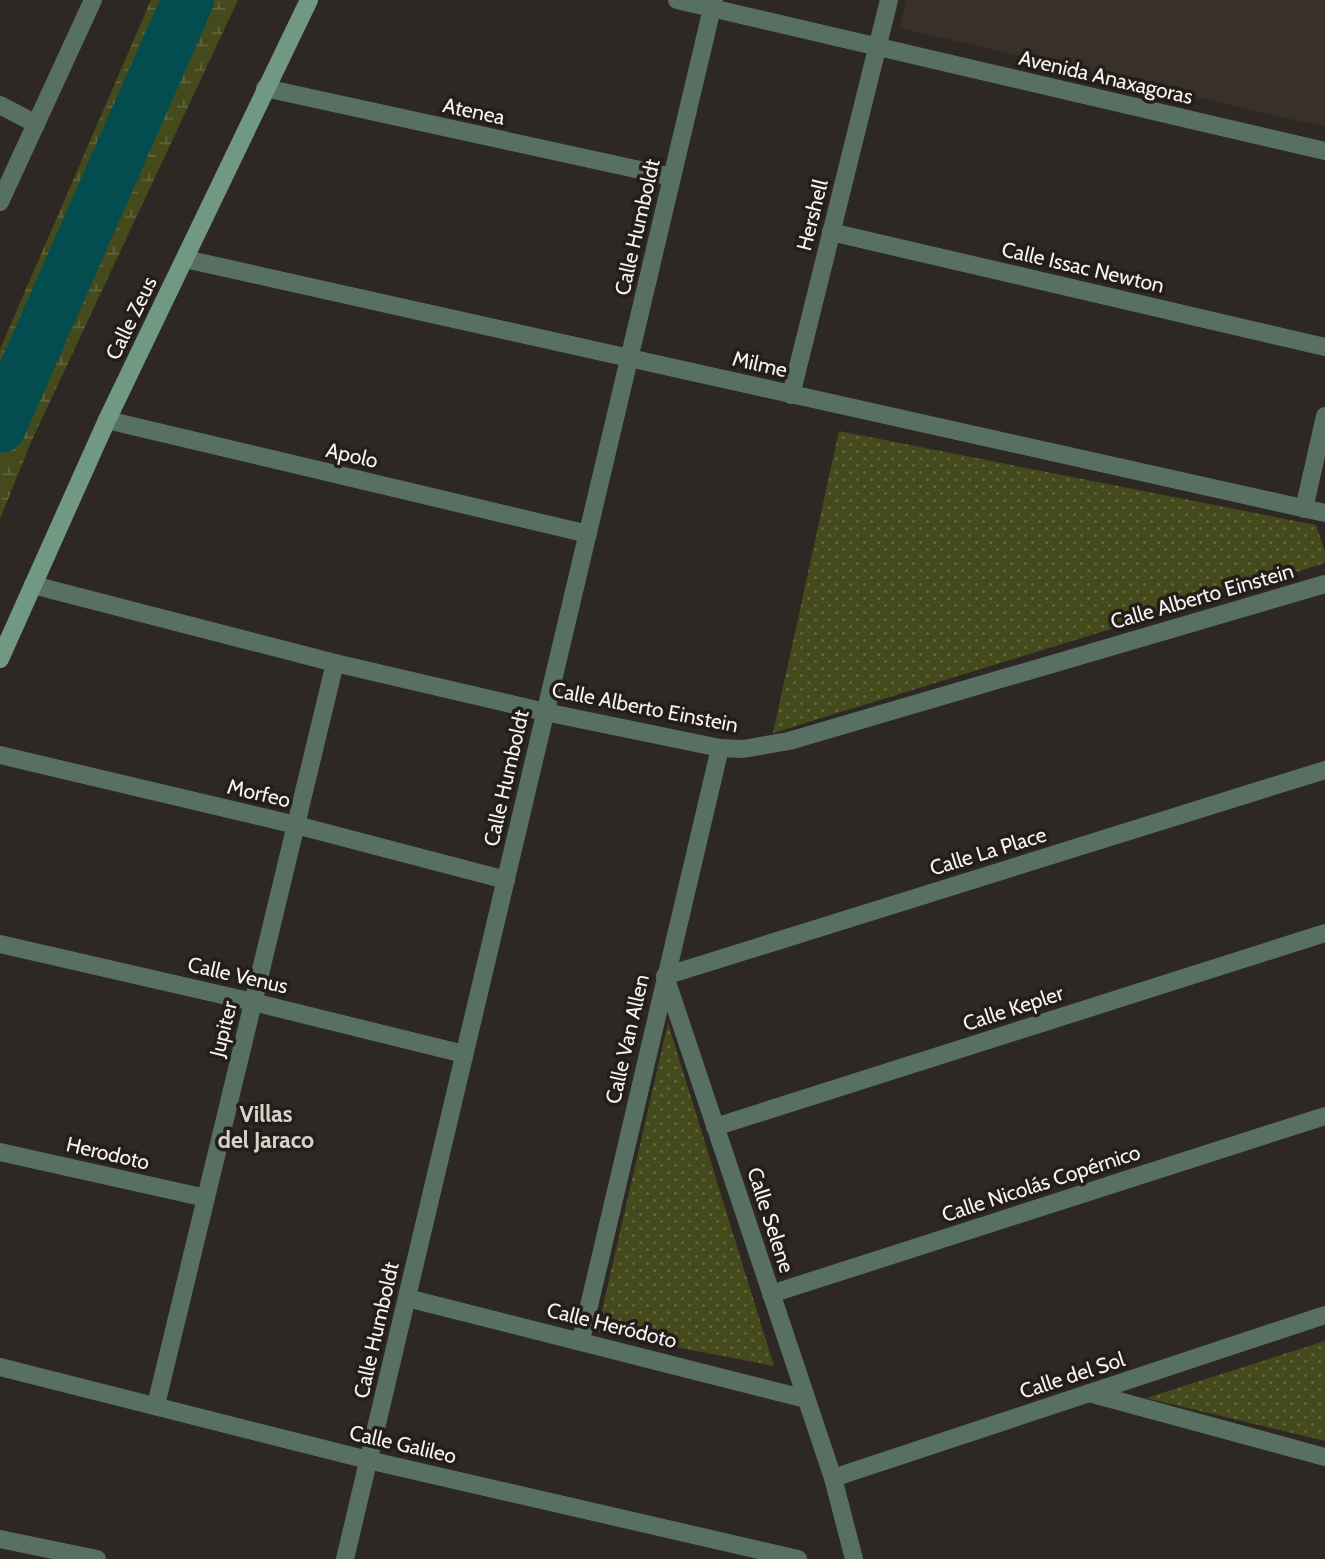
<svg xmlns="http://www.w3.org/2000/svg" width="1325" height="1559" viewBox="0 0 1325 1559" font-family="Cabin,sans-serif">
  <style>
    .built { fill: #393127 }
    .wetland { fill: url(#wetland-marsh) }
    .park { fill: url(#park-dots) }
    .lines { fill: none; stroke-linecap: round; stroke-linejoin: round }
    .river { stroke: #034d50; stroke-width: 52 }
    .street { stroke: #587062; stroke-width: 18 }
    .secondary { stroke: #719882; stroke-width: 18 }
    .labels { text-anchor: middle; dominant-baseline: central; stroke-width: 7; stroke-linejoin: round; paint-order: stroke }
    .street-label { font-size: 21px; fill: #f6f3f0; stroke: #231e19 }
    .neighbourhood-label { font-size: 23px; font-weight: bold; fill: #d8d2cb; stroke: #231e19 }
  </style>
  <defs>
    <pattern id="wetland-marsh" width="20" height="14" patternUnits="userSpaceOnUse" patternTransform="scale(1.75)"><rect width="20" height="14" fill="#444a1b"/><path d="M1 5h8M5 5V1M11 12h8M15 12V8" fill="none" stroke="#60653c"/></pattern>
    <pattern id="park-dots" width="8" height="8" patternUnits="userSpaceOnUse" patternTransform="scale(1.75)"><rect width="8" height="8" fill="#444a1b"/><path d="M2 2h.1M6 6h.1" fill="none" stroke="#60653c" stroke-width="1.8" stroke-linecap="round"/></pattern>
  </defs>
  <rect width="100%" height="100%" fill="#2d2823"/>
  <path class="built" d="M906,0H1325V127L900,28Z"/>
  <path class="wetland" d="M151,0H238L32,440L0,519V349Z"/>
  <g class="park">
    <path d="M839,431L1316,525L1325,552V563L773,733Z"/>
    <path d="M668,1023L774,1366L597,1332Z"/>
    <path d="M1325,1341V1441L1146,1398Z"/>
  </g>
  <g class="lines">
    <path class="river" d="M0,427L188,0"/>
    <g class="street">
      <path d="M677,0L1325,151"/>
      <path d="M265,88L672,177"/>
      <path d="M0,105L36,124"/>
      <path d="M0,202L93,0"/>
      <path d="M831,232L1325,347"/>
      <path d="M185,259L1325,513"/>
      <path d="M791,395L889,0"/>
      <path d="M107,420L588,534"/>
      <path d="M1304,509L1325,416"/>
      <path d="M33,585L335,663L545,712L720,748L743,749L789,741L1325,584"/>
      <path d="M0,755L296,825L506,880"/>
      <path d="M0,944L253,1002L464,1054"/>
      <path d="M715,1127L1325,933"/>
      <path d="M0,1152L206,1198"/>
      <path d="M771,1294L1325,1116"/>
      <path d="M407,1298L806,1399"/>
      <path d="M581,1340L720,748"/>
      <path d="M0,1367L368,1460L798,1559"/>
      <path d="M1089,1393L1325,1457"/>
      <path d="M156,1405L335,663"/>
      <path d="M833,1478L1325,1315"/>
      <path d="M0,1539L97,1559"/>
      <path d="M345,1559L714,0"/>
      <path d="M854,1559L833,1478L665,976L1325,770"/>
    </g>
    <path class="secondary" d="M0,659L107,420L309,0"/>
  </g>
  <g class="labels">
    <g class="street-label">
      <text transform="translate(1106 77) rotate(13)">Avenida Anaxagoras</text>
      <text transform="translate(474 111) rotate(12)">Atenea</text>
      <text transform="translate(812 215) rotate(-76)">Hershell</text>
      <text transform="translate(637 227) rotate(-77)">Calle Humboldt</text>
      <text transform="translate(1083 267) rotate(13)">Calle Issac Newton</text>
      <text transform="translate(131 318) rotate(-64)">Calle Zeus</text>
      <text transform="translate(760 364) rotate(13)">Milme</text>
      <text transform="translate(352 455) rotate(13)">Apolo</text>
      <text transform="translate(1202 596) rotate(-16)">Calle Alberto Einstein</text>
      <text transform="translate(645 707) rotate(11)">Calle Alberto Einstein</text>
      <text transform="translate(506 778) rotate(-77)">Calle Humboldt</text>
      <text transform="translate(259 793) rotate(13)">Morfeo</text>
      <text transform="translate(988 851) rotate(-17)">Calle La Place</text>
      <text transform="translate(238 975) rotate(13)">Calle Venus</text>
      <text transform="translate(1013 1008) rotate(-18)">Calle Kepler</text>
      <text transform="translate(223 1029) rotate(-76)">Jupiter</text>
      <text transform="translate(627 1039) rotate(-77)">Calle Van Allen</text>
      <text transform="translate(108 1153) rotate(13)">Herodoto</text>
      <text transform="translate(1041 1183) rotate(-18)">Calle Nicolás Copérnico</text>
      <text transform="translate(771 1220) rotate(72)">Calle Selene</text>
      <text transform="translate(612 1325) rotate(14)">Calle Heródoto</text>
      <text transform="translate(376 1330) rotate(-77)">Calle Humboldt</text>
      <text transform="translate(1072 1375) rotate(-18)">Calle del Sol</text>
      <text transform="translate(403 1444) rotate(13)">Calle Galileo</text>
    </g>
    <g class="neighbourhood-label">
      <text x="266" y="1114">Villas<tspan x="266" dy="26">del Jaraco</tspan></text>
    </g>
  </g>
</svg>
